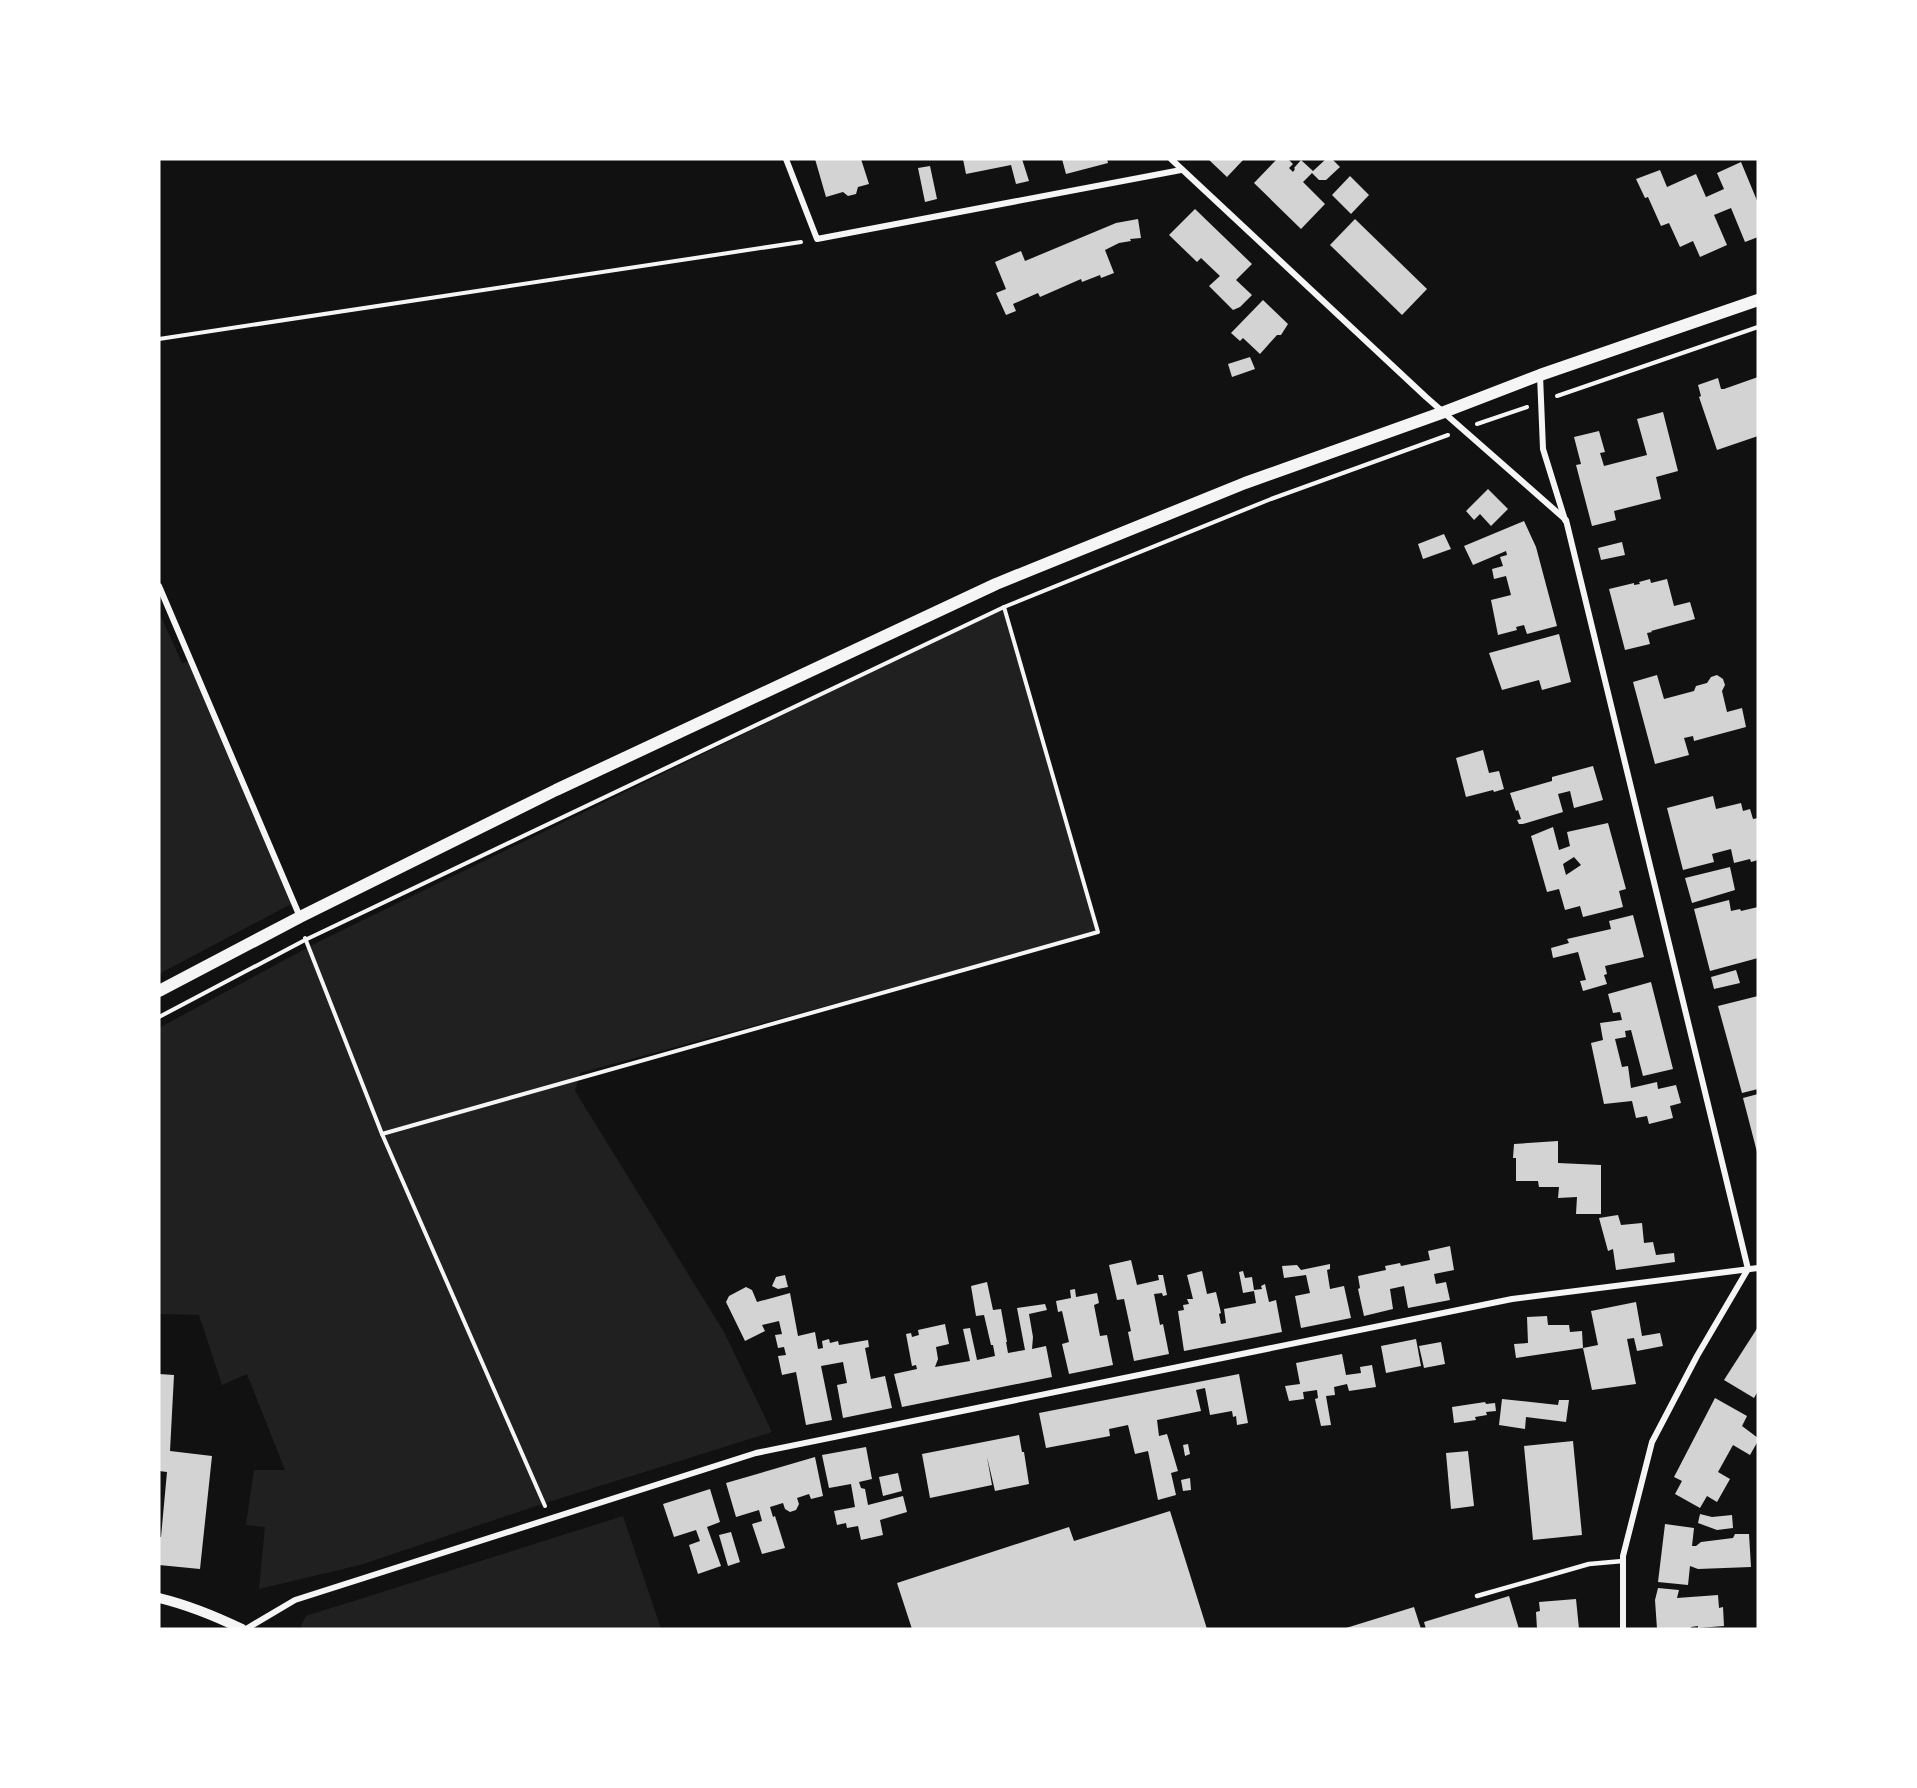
<svg xmlns="http://www.w3.org/2000/svg" width="1917" height="1788" viewBox="0 0 1917 1788" font-family="'Roboto Condensed',sans-serif">
  <style>
    .green { fill: #202020 }
    .building { fill: #d3d3d3; fill-rule: evenodd }
    .lines { fill: none; stroke-linecap: round; stroke-linejoin: round }
    .path { stroke: #f5f5f5; stroke-width: 4 }
    .service { stroke: #f5f5f5; stroke-width: 4.5 }
    .minor { stroke: #f5f5f5; stroke-width: 6 }
    .tertiary { stroke: #f5f5f5; stroke-width: 10 }
    .secondary { stroke: #f5f5f5; stroke-width: 12 }
  </style>
  <rect width="100%" height="100%" fill="#111"/>
  <g class="green">
    <path d="M1004,607L1098,932L580,1073L575,1091L724,1332L772,1432L539,1505L360,1565L259,1589L265,1527L246,1525L254,1470H285L247,1374L222,1385L199,1315L159,1314V1028L318,942Z"/>
    <path d="M159,612L182,663L192,661L293,903L159,974Z"/>
    <path d="M623,1516L661,1629H303L301,1626L306,1616Z"/>
  </g>
  <g class="building">
    <path d="M815,159H861L869,184L858,187L856,194L848,196L843,192L826,197Z"/>
    <path d="M963,159H1022L1029,181L1016,184L1011,165L966,174Z"/>
    <path d="M1062,159H1107L1108,163L1066,174Z"/>
    <path d="M1208,159H1244L1227,177Z"/>
    <path d="M1277,159H1288L1293,164L1289,168L1293,172L1295,169L1294,168L1301,160L1313,171L1326,159H1332L1340,167L1326,180H1319L1312,173L1303,182L1325,204L1301,229L1254,183Z"/>
    <path d="M1741,162L1758,203V237L1745,242L1731,208L1714,215L1727,245L1700,257L1693,241L1680,247L1669,223L1661,226L1648,197L1645,198L1636,179L1660,170L1667,187L1696,174L1706,197L1724,189L1717,173Z"/>
    <path d="M930,166L937,199L925,202L918,168Z"/>
    <path d="M1350,176L1369,195L1351,214L1332,195Z"/>
    <path d="M1195,209L1252,264L1236,280L1252,295L1240,307L1233,310L1209,286L1220,276L1201,258L1197,262L1169,235Z"/>
    <path d="M1138,219L1141,238L1130,239L1131,241L1119,243L1105,250L1114,273L1101,278L1100,275L1082,282L1081,279L1040,297L1038,293L1013,304L1016,311L1006,315L996,293L1006,289L995,262L1021,251L1025,261L1116,223Z"/>
    <path d="M1355,219L1427,289L1402,315L1330,245Z"/>
    <path d="M1263,300L1288,324L1281,335H1277L1260,354L1243,338L1240,341L1231,333Z"/>
    <path d="M1250,357L1255,369L1232,377L1228,364Z"/>
    <path d="M1758,377V436L1717,450L1699,397L1701,396L1698,385L1718,378L1721,389H1724Z"/>
    <path d="M1663,412L1678,471L1656,477L1661,499L1614,511L1616,520L1592,526L1576,465L1581,464L1574,437L1599,431L1605,452L1600,453L1604,466L1647,455L1637,419Z"/>
    <path d="M1488,489L1508,509L1491,526L1480,514L1474,520L1466,511Z"/>
    <path d="M1524,521L1536,547L1557,626L1527,634L1524,625L1516,627L1517,630L1498,635L1491,600L1511,595L1506,576L1494,579L1492,569L1503,566L1500,557L1507,555L1506,551L1473,565L1464,546Z"/>
    <path d="M1444,534L1451,549L1423,559L1418,544Z"/>
    <path d="M1622,542L1625,555L1601,560L1598,548Z"/>
    <path d="M1650,579L1651,583L1667,579L1674,606L1690,602L1695,619L1651,631L1652,632L1647,633L1650,644L1625,650L1609,589L1634,583V585L1640,584L1639,582Z"/>
    <path d="M1559,634L1571,682L1542,690L1539,680L1502,690L1489,653Z"/>
    <path d="M1657,675L1664,699L1694,691L1696,686L1707,683L1711,677L1717,675L1723,679L1725,685L1722,691L1727,712L1742,708L1746,727L1694,741L1693,736L1684,738L1689,755L1655,764L1633,682Z"/>
    <path d="M1483,750L1489,773L1499,771L1504,789L1494,792L1493,790L1466,797L1456,758Z"/>
    <path d="M1593,766L1603,800L1574,808L1570,791L1558,794L1563,812L1523,824H1519L1517,820L1521,819L1518,810L1516,811L1510,793L1552,781V777Z"/>
    <path d="M1713,796L1716,809L1741,803L1743,811L1750,809L1753,819L1758,818V860L1751,862L1750,859L1734,863L1731,849L1712,854L1714,862L1683,870L1667,808Z"/>
    <path d="M1608,823L1626,889L1619,891L1623,907L1583,917L1580,906L1565,910L1559,889L1547,892L1531,836L1553,827L1559,850L1570,846L1567,832ZM1574,857L1581,865L1566,875L1563,864Z"/>
    <path d="M1730,867L1735,890L1692,903L1685,878Z"/>
    <path d="M1729,900L1731,911L1740,909L1741,911L1758,907V958L1710,971L1694,909Z"/>
    <path d="M1633,915L1644,957L1605,966L1607,974L1604,975L1607,984L1583,991L1580,981L1586,980L1578,952L1553,958L1551,948L1569,943L1567,939L1611,929L1609,921Z"/>
    <path d="M1736,970L1740,983L1714,989L1711,977Z"/>
    <path d="M1651,982L1673,1069L1643,1076L1631,1030L1625,1031L1626,1037L1615,1039L1622,1067L1628,1066L1631,1088L1657,1082L1658,1089L1676,1085L1681,1103L1670,1106L1673,1118L1649,1124L1647,1116L1636,1118L1632,1101L1604,1104L1591,1043L1603,1040L1600,1023L1622,1020L1620,1012L1613,1013L1608,994Z"/>
    <path d="M1758,996V1089L1742,1093L1718,1006Z"/>
    <path d="M1758,1094V1152H1757L1743,1098Z"/>
    <path d="M1558,1141V1163L1601,1165V1214H1576L1577,1197L1558,1198L1559,1187H1539L1538,1181H1516V1158H1513L1514,1144Z"/>
    <path d="M1618,1215L1621,1225L1642,1223L1644,1243L1653,1242L1656,1255L1674,1253L1675,1262L1616,1270L1613,1249L1608,1251L1599,1218Z"/>
    <path d="M1450,1246L1454,1270L1434,1274L1436,1284L1446,1282L1450,1300L1408,1308L1404,1286L1390,1289L1393,1309L1364,1316L1358,1289L1360,1288L1358,1276L1386,1270L1385,1266L1400,1263L1401,1266L1430,1260L1428,1251Z"/>
    <path d="M1131,1260L1137,1285L1159,1280L1158,1275H1163L1167,1295L1163,1296L1162,1293L1154,1294L1160,1325L1163,1324L1169,1354L1134,1361L1128,1332L1131,1331L1124,1299L1117,1300L1109,1265Z"/>
    <path d="M1330,1264V1269L1327,1270L1330,1289L1344,1286L1351,1318L1301,1328L1295,1296L1310,1293L1306,1275L1284,1278L1282,1266L1297,1265L1301,1270Z"/>
    <path d="M1202,1271L1207,1294L1216,1292L1221,1313L1219,1314L1221,1324L1226,1323L1224,1309L1256,1303L1254,1291L1243,1293L1239,1272L1243,1271L1245,1278L1252,1277L1254,1290L1262,1289L1261,1286L1265,1284L1269,1302L1276,1300L1282,1332L1184,1351L1178,1311L1184,1310L1183,1305L1189,1304L1187,1299H1193L1187,1275Z"/>
    <path d="M785,1275L788,1287L778,1289L772,1286L776,1277Z"/>
    <path d="M987,1282L993,1310L1001,1309L1007,1342H1006L1008,1353L1025,1350L1017,1308L1045,1304L1047,1310L1029,1314L1033,1337L1032,1349L1046,1346L1052,1377L902,1407L894,1374L917,1369L916,1365L912,1366L906,1334L911,1333L912,1337L919,1335L918,1330L945,1324L949,1344L936,1347L938,1359L935,1367L970,1361L963,1329L970,1328L977,1360L995,1356L993,1345H991L984,1315L976,1316L971,1286Z"/>
    <path d="M746,1287L752,1290L757,1302L790,1293L798,1336L815,1332L818,1349L823,1348L822,1341L829,1339L830,1343L838,1341L839,1345L868,1340L869,1347L865,1348L871,1379L885,1376L892,1408L843,1418L837,1385L847,1383L843,1362L821,1366L832,1420L806,1425L796,1372L782,1375L778,1356L786,1355L784,1347L778,1348L775,1335L782,1334L779,1321L762,1325L765,1331L745,1341L726,1302L729,1296Z"/>
    <path d="M1075,1289L1076,1297L1097,1293L1099,1303L1094,1305L1100,1336L1107,1335L1113,1365L1069,1374L1062,1344L1069,1342L1062,1311L1058,1312L1056,1301L1071,1298L1070,1290Z"/>
    <path d="M1636,1302L1642,1336L1660,1333L1663,1346L1637,1351L1634,1338L1627,1339L1636,1384L1592,1390L1583,1348L1516,1358L1514,1344L1528,1343L1527,1317L1547,1316L1548,1325H1569L1570,1332L1582,1331L1583,1348L1598,1345L1591,1311Z"/>
    <path d="M1758,1327V1391L1754,1398L1724,1380Z"/>
    <path d="M1416,1339L1421,1366L1386,1373L1381,1346Z"/>
    <path d="M1441,1342L1445,1364L1424,1368L1419,1346Z"/>
    <path d="M1342,1354L1346,1375L1361,1373L1360,1367L1372,1365L1376,1387L1349,1391L1347,1384L1334,1387L1335,1395L1326,1396L1331,1425L1321,1426L1315,1399L1318,1398L1317,1390L1303,1392L1304,1399L1289,1401L1285,1386L1300,1384L1296,1363Z"/>
    <path d="M159,1374L174,1375L170,1451L212,1456L200,1569L159,1565V1537H161L167,1472L159,1471Z"/>
    <path d="M1239,1374L1248,1423L1237,1425L1236,1416L1233,1417L1232,1411L1210,1415L1205,1388L1196,1390L1201,1411L1157,1420L1159,1436L1167,1434L1178,1471L1171,1473L1176,1495L1158,1500L1148,1451L1135,1454L1128,1425L1109,1429L1110,1436L1046,1448L1039,1413Z"/>
    <path d="M1715,1398L1747,1416L1742,1426L1758,1438V1441L1750,1455L1733,1445L1718,1472L1730,1479L1717,1502L1707,1496L1700,1508L1675,1494L1682,1481L1674,1477Z"/>
    <path d="M1502,1399L1558,1405L1559,1400H1569L1566,1422L1526,1417L1525,1429L1499,1425Z"/>
    <path d="M1485,1402L1486,1404L1495,1403L1496,1411L1486,1412L1487,1415L1475,1417L1476,1420L1454,1423L1452,1407Z"/>
    <path d="M1019,1435L1022,1452H1024L1029,1484L995,1491L987,1457L992,1485L930,1498L922,1454Z"/>
    <path d="M1573,1441L1582,1535L1533,1540L1524,1446Z"/>
    <path d="M1188,1444L1190,1454L1185,1456L1183,1445Z"/>
    <path d="M866,1447L872,1479L859,1482L861,1488L865,1489L868,1505L903,1496L907,1512L880,1520L883,1535L861,1540L858,1526L847,1528L846,1523L837,1525L834,1511L855,1507L851,1484L829,1488L822,1455Z"/>
    <path d="M1468,1451L1474,1506L1451,1509L1446,1453Z"/>
    <path d="M815,1457L823,1496L811,1499L809,1494L797,1498L799,1504L796,1510L790,1512L785,1509L783,1503L770,1507L773,1517L775,1516L785,1548L762,1554L752,1524L762,1521L759,1510L736,1517L726,1483Z"/>
    <path d="M898,1473L902,1491L883,1496L879,1477Z"/>
    <path d="M1190,1478L1191,1490L1183,1491L1181,1480Z"/>
    <path d="M710,1489L720,1522L707,1527L721,1566L698,1574L689,1545L700,1541L696,1530L674,1537L663,1504Z"/>
    <path d="M1170,1511L1207,1629H912L897,1583L1069,1527L1074,1541Z"/>
    <path d="M1700,1514L1712,1517L1732,1515L1733,1528L1717,1530L1698,1523Z"/>
    <path d="M1665,1524L1694,1528L1692,1546H1696L1701,1542L1733,1538L1735,1534H1749L1751,1567L1698,1569L1690,1566L1688,1585L1658,1582Z"/>
    <path d="M731,1532L740,1562L728,1566L719,1535Z"/>
    <path d="M1658,1588L1679,1590L1677,1598L1718,1595L1719,1608L1723,1607L1724,1626L1698,1628V1626L1691,1627V1629H1657L1655,1600Z"/>
    <path d="M1509,1596L1519,1629H1426L1424,1622Z"/>
    <path d="M1576,1599L1579,1629H1537L1536,1612L1540,1611L1539,1602Z"/>
    <path d="M1414,1607L1421,1629H1346V1628Z"/>
  </g>
  <g class="lines">
    <g class="path">
      <path d="M159,339L801,242"/>
      <path d="M1557,396L1758,327"/>
      <path d="M1477,424L1527,407"/>
      <path d="M305,938L382,1134L545,1506"/>
      <path d="M159,1017L305,940L1004,607L1271,499L1448,435"/>
      <path d="M382,1134L1098,932L1004,607"/>
    </g>
    <path class="service" d="M1477,1596L1589,1564L1623,1561"/>
    <g class="minor">
      <path d="M786,159L817,239L1181,170"/>
      <path d="M1171,159L1426,397L1566,520L1748,1269"/>
      <path d="M1540,375L1543,449L1565,520"/>
      <path d="M159,586L300,917"/>
      <path d="M246,1629L295,1600L756,1453L1512,1299L1758,1268"/>
      <path d="M1623,1629V1556L1652,1442L1697,1356L1748,1269"/>
    </g>
    <path class="tertiary" d="M159,1598C188,1605 215,1616 242,1629"/>
    <path class="secondary" d="M159,991L300,917L556,790L996,584L1245,483L1444,412L1540,375L1758,300"/>
  </g>
  <rect width="1917" height="1788" fill="none" stroke="#ffffff" stroke-width="321"/>
</svg>
